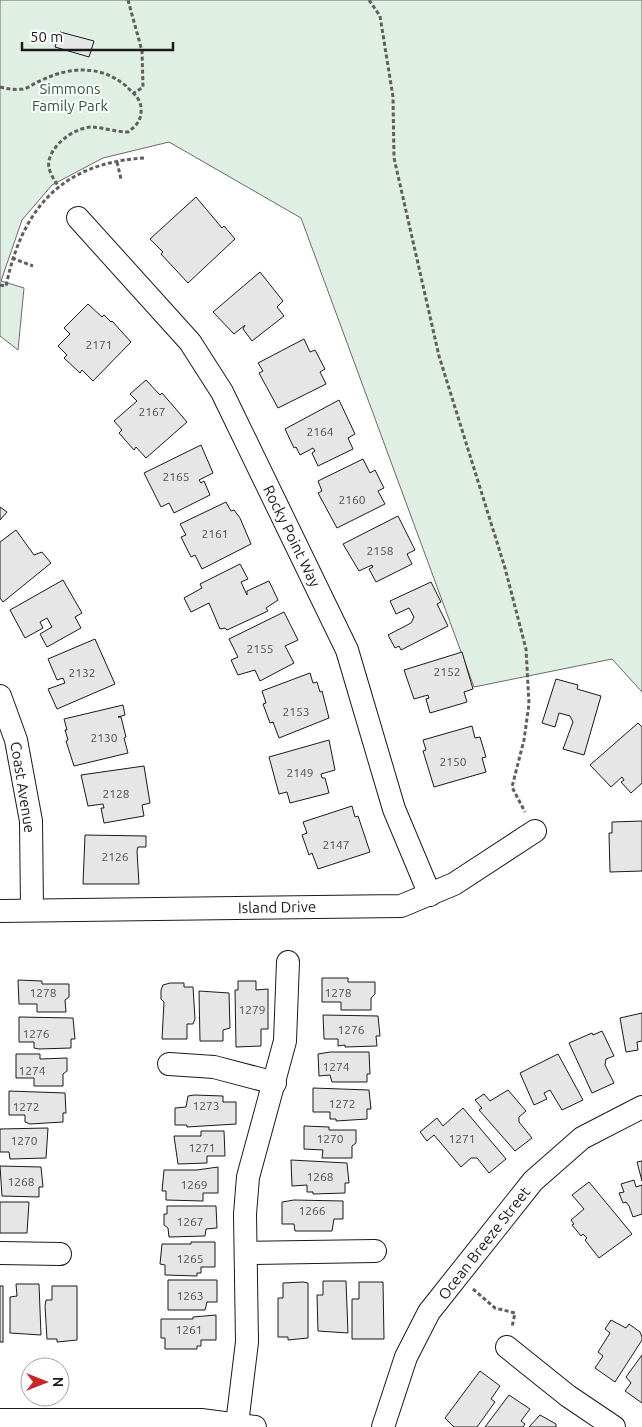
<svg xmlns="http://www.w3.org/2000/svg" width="642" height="1427" viewBox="0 0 642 1427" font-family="Ubuntu,sans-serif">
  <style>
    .green { fill: #e0efe3; stroke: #6a6a6a }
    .building { fill: #e6e6e6; stroke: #1a1a1a }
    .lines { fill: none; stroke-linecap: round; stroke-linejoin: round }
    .minor-casing { stroke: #1a1a1a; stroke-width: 24 }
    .path { stroke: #5f5f5f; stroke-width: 3; stroke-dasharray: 4 2.5; stroke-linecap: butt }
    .minor { stroke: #fff; stroke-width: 22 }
    .labels { text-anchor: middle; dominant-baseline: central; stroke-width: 4; stroke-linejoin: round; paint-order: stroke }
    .number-label { font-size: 12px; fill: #4d4d4d }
    .park-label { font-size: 15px; fill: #2b5a34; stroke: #fff }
    .street-label { font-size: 15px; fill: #1a1a1a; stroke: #fff }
  </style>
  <rect width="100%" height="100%" fill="#fff"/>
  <path class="green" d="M0,0H642V692L612,659L474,687L301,218L169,142L103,158L52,185L22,220L1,281L24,288L18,350L0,336Z"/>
  <g class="building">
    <path d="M60,32L94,41L89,57L55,47Z"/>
    <path d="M196,197L222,228L224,226L235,239L188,283L161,254L163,252L150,239Z"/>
    <path d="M260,272L283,301L277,307L284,316L252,341L243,329L245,325L234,334L213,312Z"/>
    <path d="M88,304L102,317L104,315L111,322L112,321L131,342L93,381L82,370L80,373L64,358L67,355L58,346L70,334L64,328Z"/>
    <path d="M304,339L310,352L315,350L325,369L320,372L326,384L278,408L259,373L263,371L258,363Z"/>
    <path d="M146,380L160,395L162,393L187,422L146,458L136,447L134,450L119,433L122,430L114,421L137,401L130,394Z"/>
    <path d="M339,400L355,434L348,438L353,449L318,466L312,453L315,451L313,448L300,455L296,447L294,448L285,429Z"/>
    <path d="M201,445L213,473L199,480L201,483L204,481L210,495L174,513L169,503L161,507L144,473Z"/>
    <path d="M363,459L370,473L375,470L384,488L378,491L385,504L337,528L318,493L322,491L318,481Z"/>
    <path d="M226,502L231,511L234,510L240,518L251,544L202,569L195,555L191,557L181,537L186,535L180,524Z"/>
    <path d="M0,507L7,512L0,520Z"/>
    <path d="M398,516L415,550L407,554L412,564L376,582L369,569L373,567L372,565L359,571L343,544Z"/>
    <path d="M16,530L34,555L42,552L51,563L3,602L0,598V542Z"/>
    <path d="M240,564L248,579L241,582L247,595V591L269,581L278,600L266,608L268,611L227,630L225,628L220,629L209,603L191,612L184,598L202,588L200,584Z"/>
    <path d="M63,580L82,613L75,617L81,628L47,647L40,634L52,627L47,618L40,622L43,628L25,638L10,610Z"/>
    <path d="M431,582L441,602L437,604L448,626L401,650L399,646L395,648L388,635L411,623L414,617L409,608L396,614L390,601Z"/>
    <path d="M284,612L298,640L285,646L294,663L260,681L255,670L238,675L231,660L238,657L229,639Z"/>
    <path d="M95,639L115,684L57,709L48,689L65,683L63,678L57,680L48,659Z"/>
    <path d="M462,652L473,689L464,692L467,702L430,713L426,699L429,698L428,695L414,699L404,670Z"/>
    <path d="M310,673L313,683L317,682L320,692L322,691L329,718L279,738L273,722L270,723L263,704L266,703L262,691Z"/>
    <path d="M556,679L578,685L577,689L601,696L584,755L563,749L573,722L570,716L559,713L555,727L542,723Z"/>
    <path d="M123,705L125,715L118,717H121L126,737L124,738L128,753L74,766L66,741L68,740L65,730H67L64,719Z"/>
    <path d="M638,723L642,727V783L631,793L621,782L624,780L622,777L611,787L590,765Z"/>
    <path d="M472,726L475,738L480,737L486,757L482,758L486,772L434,787L423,751L426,750L423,740Z"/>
    <path d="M329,740L335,770L321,774L322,778H325L329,793L290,803L287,792L279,794L269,757Z"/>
    <path d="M144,766L150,803L142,805L144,816L104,823L101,808H104L103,804L88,806L81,775Z"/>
    <path d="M352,806L355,817L358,816L370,852L318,869L312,853L309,855L302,835L307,833L303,822Z"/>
    <path d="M642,821V871L610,872L609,833H612V822Z"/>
    <path d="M85,835L146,836V847H138L137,851L139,884H83Z"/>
    <path d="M322,978H348V982H375V994L371,998V1010H341V1002H322Z"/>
    <path d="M18,980L42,981V984H69V997L65,1000L66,1012H37V1004H19Z"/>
    <path d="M238,981H256V990L268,989V1029H261V1046L236,1047L235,990H238Z"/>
    <path d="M170,983H184V987H193L195,1019L193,1024H187V1039H162L164,1002L161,999V990L163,985Z"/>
    <path d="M199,991L229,993L230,1028L223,1030V1041H200Z"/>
    <path d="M642,1013V1041L637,1042L638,1050L626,1052L620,1018Z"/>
    <path d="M323,1015L378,1016L380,1036H376L377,1046L345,1047V1045L338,1046V1039H324Z"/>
    <path d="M19,1017L73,1018L75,1039H71V1048L39,1049L34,1048V1042H19Z"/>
    <path d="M602,1031L614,1056L606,1059L605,1065L614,1083L592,1093L569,1043L592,1033L593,1035Z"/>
    <path d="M330,1052H369L370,1074H367V1082H332L330,1075L319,1076L318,1054Z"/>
    <path d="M16,1054H40V1059L67,1058V1071L63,1074V1086H34V1078H16Z"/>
    <path d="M558,1054L583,1100L562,1110L550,1090L544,1093L547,1099L534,1105L520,1073Z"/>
    <path d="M313,1088L369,1090L371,1109H367V1119L336,1121V1119H330V1112H313Z"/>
    <path d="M508,1090L526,1111L519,1117V1122L532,1138L515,1151L479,1110L482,1108L475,1100L484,1094L490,1101Z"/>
    <path d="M9,1091L65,1093L66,1113H63V1122L30,1124L25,1122V1115H9Z"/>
    <path d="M194,1095L223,1096V1102H236V1124L187,1127V1125H175V1108L186,1107L188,1096Z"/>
    <path d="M463,1108L506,1159L489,1173L477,1158H471L461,1167L434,1135L427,1141L420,1132L437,1118L443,1126Z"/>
    <path d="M304,1126L329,1127V1130H356V1143L352,1146V1158H322L323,1150L304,1149Z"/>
    <path d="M48,1128L46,1158L10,1159L9,1152H0V1129Z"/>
    <path d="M201,1131H224L225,1156H207V1163L178,1164L174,1136H201Z"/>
    <path d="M291,1160L347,1163L349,1183H345V1193L313,1194V1192H307V1185L292,1186Z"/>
    <path d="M642,1161V1181L637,1162Z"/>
    <path d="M0,1166L41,1167L43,1187H39V1197L2,1196Z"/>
    <path d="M218,1167V1193H203V1201L166,1200V1191H162L164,1170H197Z"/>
    <path d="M634,1180L636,1187L642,1185V1214L633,1217L629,1206L626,1202L623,1203L619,1193L624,1192L621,1184Z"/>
    <path d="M589,1182L632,1234L599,1258L585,1240L587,1238L583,1234L581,1236L572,1225L574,1224L571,1220L584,1209L572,1195Z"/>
    <path d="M294,1200L343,1201V1219H334L332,1231H295L294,1224H282V1202Z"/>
    <path d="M0,1202H29L27,1233H0Z"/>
    <path d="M167,1206H216L217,1228L206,1229L205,1236L169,1237L168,1228L164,1225V1214H167Z"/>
    <path d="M191,1242H215V1267H201V1273H197V1276L165,1275V1265L160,1264L162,1244H191Z"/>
    <path d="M168,1280H217V1302H207L205,1310H168Z"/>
    <path d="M323,1281H346L348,1333L318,1331L317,1295H323Z"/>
    <path d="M303,1282L308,1283V1338L288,1340V1337H278V1298H283V1283Z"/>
    <path d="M359,1282H383L384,1339H352V1299H359Z"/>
    <path d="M16,1284H39L41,1335L10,1333V1297L17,1296Z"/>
    <rect x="0" y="1286" width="3" height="56"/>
    <path d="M52,1286H77V1340L57,1342V1339H47L45,1306L46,1300H52Z"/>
    <path d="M216,1315V1340H201V1346H197V1349H165V1338H161V1319H193V1317Z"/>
    <path d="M611,1320L626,1328L629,1324L640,1332L642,1337V1340L615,1382L595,1368L603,1356L598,1352L610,1333L605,1329Z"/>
    <path d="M642,1355V1403L625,1391L631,1383L626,1377Z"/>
    <path d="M480,1371L500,1386L491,1399L495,1402L477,1427H454L445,1418Z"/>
    <path d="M509,1395L530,1409L521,1421L525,1424L523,1427H485Z"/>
    <path d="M540,1415L556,1424V1427H529Z"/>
  </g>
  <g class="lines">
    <defs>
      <g id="minor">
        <path d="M78,218L190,342L222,392L347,650L394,809L430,895"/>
        <path d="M0,696L16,740L31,821L32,910"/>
        <path d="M0,911L401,906L454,884L535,831"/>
        <path d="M169,1064L214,1067L275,1083"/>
        <path d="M0,1253L60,1254"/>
        <path d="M246,1253L375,1251"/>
        <path d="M507,1347L568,1396L614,1427"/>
        <path d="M0,1420H201L255,1427"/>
        <path d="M237,1424L247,1342L245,1214L248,1177L285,1041L288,962"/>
        <path d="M383,1427L406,1357L429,1312L533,1181L582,1138L642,1107"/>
      </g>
    </defs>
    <use href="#minor" class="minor-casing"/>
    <g class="path">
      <path d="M128,0L142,51L143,87L134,93"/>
      <path d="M369,0L380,16L393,97L394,158L439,356L505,568L526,649L529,704L524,740L512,787L525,812"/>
      <path d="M0,87C8,89 15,90 23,89C29,88 34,83 40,81C68,67 100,64 126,86C132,92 140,98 141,107C142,120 137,125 128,132C116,132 104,128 93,127C75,127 52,144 49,161C47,170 54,179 58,186"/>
      <path d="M117,162L121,179"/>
      <path d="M12,258L33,266"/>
      <path d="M0,285L6,286C22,209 61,163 144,158"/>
      <path d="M473,1289L495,1308L515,1313L512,1327"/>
    </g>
    <use href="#minor" class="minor"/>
  </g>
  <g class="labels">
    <g class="number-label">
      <text x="99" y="344">2171</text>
      <text x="152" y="411">2167</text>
      <text x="320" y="431">2164</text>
      <text x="176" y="476">2165</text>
      <text x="352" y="499">2160</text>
      <text x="215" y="533">2161</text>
      <text x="380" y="550">2158</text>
      <text x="260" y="648">2155</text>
      <text x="447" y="671">2152</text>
      <text x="82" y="672">2132</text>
      <text x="296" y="711">2153</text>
      <text x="104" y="737">2130</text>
      <text x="453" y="761">2150</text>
      <text x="300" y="772">2149</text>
      <text x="116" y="793">2128</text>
      <text x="336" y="844">2147</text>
      <text x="115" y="856">2126</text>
      <text x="43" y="992">1278</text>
      <text x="338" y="992">1278</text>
      <text x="252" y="1009">1279</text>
      <text x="351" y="1029">1276</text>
      <text x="36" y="1033">1276</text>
      <text x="336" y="1066">1274</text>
      <text x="32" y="1070">1274</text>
      <text x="342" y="1103">1272</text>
      <text x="206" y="1105">1273</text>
      <text x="26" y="1106">1272</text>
      <text x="330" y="1138">1270</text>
      <text x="462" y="1138">1271</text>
      <text x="24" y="1140">1270</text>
      <text x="202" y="1147">1271</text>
      <text x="320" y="1176">1268</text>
      <text x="21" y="1181">1268</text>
      <text x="194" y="1184">1269</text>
      <text x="312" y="1210">1266</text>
      <text x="190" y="1221">1267</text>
      <text x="190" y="1258">1265</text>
      <text x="190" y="1295">1263</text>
      <text x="189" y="1329">1261</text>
    </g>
    <g class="park-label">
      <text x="70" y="88">Simmons<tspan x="70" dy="17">Family Park</tspan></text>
    </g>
    <g class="street-label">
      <text transform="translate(292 536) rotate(64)">Rocky Point Way</text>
      <text transform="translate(23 787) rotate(81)">Coast Avenue</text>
      <text transform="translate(277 907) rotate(-1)">Island Drive</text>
      <text transform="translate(484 1243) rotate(-52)">Ocean Breeze Street</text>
    </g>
  </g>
  <g transform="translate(45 1382) rotate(90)"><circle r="24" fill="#ffffff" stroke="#a3a3a3"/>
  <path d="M0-4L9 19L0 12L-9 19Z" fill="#c62828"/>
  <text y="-8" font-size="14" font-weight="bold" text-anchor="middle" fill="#1a1a1a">N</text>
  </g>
  <path d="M22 42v8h151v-8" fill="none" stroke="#1a1a1a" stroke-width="2.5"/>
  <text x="30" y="42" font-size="15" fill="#1a1a1a" stroke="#ffffff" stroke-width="4" paint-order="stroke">50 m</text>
</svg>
